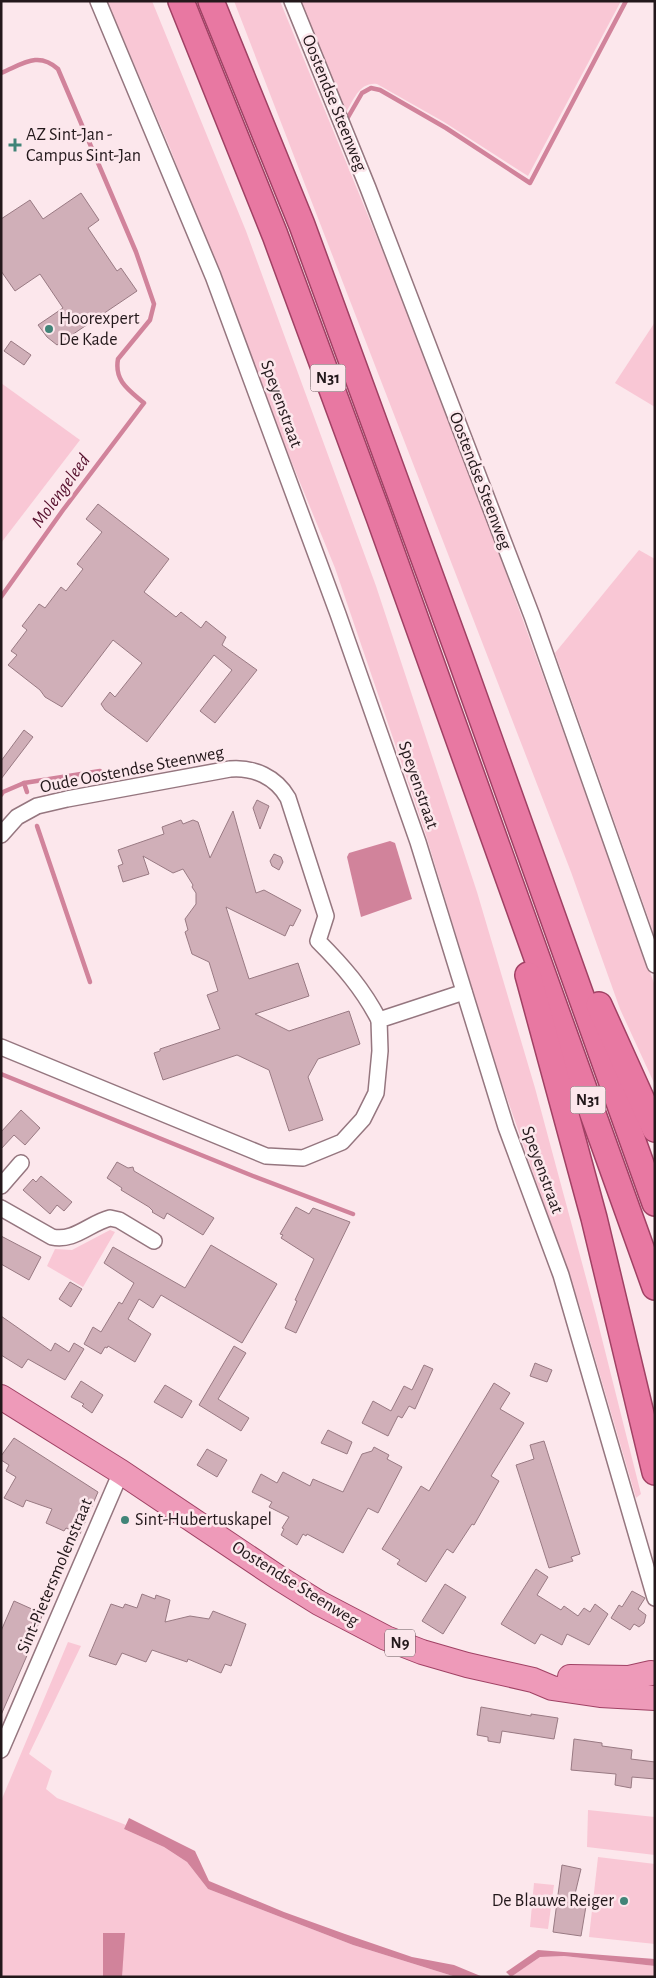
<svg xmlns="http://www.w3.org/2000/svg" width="656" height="1978" viewBox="0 0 656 1978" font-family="'Alegreya Sans',sans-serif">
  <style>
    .green { fill: #f9c7d5 }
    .water { fill: #d1839b }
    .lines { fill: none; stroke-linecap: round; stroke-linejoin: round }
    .stream { stroke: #d1839b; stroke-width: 4.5 }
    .building { fill: #d0afb8; stroke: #997a83 }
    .minor-casing { stroke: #95767f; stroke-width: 18 }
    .primary-casing { stroke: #a04164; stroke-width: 26 }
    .trunk-casing { stroke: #a04164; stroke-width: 28 }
    .minor { stroke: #fff; stroke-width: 15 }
    .primary { stroke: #ee9ab9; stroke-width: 24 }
    .trunk { stroke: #e878a2; stroke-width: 25 }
    .poi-dot { fill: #418478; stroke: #fce7ec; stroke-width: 2 }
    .labels { text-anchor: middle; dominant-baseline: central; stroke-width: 5; stroke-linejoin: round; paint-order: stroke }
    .shield { fill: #fce7ec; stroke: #64565a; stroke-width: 1 }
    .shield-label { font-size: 16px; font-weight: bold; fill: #23181b }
    .street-label { font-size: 18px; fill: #23181b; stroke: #fce7ec }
    .poi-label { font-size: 18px; fill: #23181b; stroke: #fce7ec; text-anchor: start }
    .water-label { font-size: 19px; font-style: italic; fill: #57112e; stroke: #fce7ec }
  </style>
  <rect width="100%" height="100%" fill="#fce7ec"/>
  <g class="green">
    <path d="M107,1H152L246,231L376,586L477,892L535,1088L596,1315L641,1494L636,1498L580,1307L494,1061L425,832L335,568L251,363L170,148Z"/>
    <path d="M234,1H280L442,396L655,986V1085L620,1009L571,872Z"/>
    <path d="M299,1H621L528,176L444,122L377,84C359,82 354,100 345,114Z"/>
    <path d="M655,322V407L615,383Z"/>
    <path d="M1,383L80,440L1,543Z"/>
    <path d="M639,550L655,559V937L555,653Z"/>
    <path d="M110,1230L115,1232L83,1287L47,1266L55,1249L72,1250Z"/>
    <path d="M68,1642L81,1646L29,1754L52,1771L46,1789L57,1798L126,1825L124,1829L164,1847L187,1862L208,1889L353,1945L456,1977H1V1801Z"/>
    <path d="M588,1810L655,1817V1855L587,1847Z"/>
    <path d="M598,1857L655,1864V1944L589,1937Z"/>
    <path d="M534,1883L554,1885L548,1929L530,1927Z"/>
    <path d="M564,1956L655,1966V1977H511L540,1957Z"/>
  </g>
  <g class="water">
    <path d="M390,841L395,843L412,899L361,917L347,857L349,853Z"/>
    <path d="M129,1818L195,1851L209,1881L284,1912L345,1934L412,1957L454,1965L483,1977H456L353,1945L208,1889L187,1862L164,1847L124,1829Z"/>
    <path d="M103,1933H125L122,1977H103Z"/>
    <path d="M538,1950L655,1959V1966L564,1956L540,1957L511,1977L506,1972Z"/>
  </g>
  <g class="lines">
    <g class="stream">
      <path d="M1,73C23,64 38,51 58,69L136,252L154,304L150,320L118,359C114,381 129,390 144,403L63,510L1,597"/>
      <path d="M347,119L362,93L371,88L380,90L446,128L530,183L626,1"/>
      <path d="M27,792L24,783L100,771"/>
      <path d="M1,795L3,792L24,783"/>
      <path d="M37,826L90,982"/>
      <path d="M1,1074L253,1176L353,1214"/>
    </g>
  </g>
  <g class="building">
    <path d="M81,193L99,220L88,228L117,271L121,268L137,291L57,345L47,337L38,325L63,308L40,274L15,291L1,271V219L30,200L43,219Z"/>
    <path d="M11,341L31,355L24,365L4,351Z"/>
    <path d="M98,504L169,559L144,592L176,617L181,612L201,628L206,621L226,637L222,645L257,670L215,723L200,711L232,670L214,655L147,742L105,710L101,704L110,692L115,697L142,663L113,640L62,707L45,697L40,690L8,665L17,655L11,651L27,630L22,626L39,604L45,608L61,587L66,591L83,569L77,564L102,532L86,519Z"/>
    <path d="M24,730L33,737L1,779V761Z"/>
    <path d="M257,800L269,806L260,829L253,808Z"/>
    <path d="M233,811L256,893L264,890L301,910L293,926L290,925L285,936L226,907L249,979L298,963L309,996L255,1014L289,1031L349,1011L360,1044L318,1059L308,1077L323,1120L289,1131L269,1070L237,1055L163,1080L154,1053L160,1051V1049L220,1029L207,995L218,991L209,962L192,954L185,932L188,930L185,919L196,904V893L192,887L193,885L183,869L173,873L143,856L149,874L123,882L118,866L123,864L118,850L164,834L162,827L181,820L183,824L193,820L198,822L210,858Z"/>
    <path d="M274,854L281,857L283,862L279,870L272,866L270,861Z"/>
    <path d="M21,1110L40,1128L25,1145L14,1135L1,1149V1132Z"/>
    <path d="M117,1162L128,1168L133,1167L134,1171L214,1218L203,1235L167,1213L164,1219L152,1212L153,1211L149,1207L121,1190L122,1188L107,1178Z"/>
    <path d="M41,1176L72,1202L64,1211L57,1205L50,1214L23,1190L33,1179L36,1182Z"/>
    <path d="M296,1207L309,1214L313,1208L350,1222L296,1333L285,1328L297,1301L295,1300L314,1259L281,1238L283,1235L280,1234Z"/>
    <path d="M1,1236L41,1257L29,1280L1,1264Z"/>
    <path d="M211,1245L277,1284L242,1343L161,1295L153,1308L139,1299L128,1319L151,1334L135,1362L108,1346L107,1348L105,1347L101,1354L84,1344L93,1327L101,1332L119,1302L122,1304L134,1283L104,1263L113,1247L185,1288Z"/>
    <path d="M70,1282L82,1289L71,1307L59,1299Z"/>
    <path d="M1,1316L51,1351L55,1343L69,1352L74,1343L84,1349L65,1380L28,1359L22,1368L1,1355Z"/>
    <path d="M234,1346L246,1353L218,1399L249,1418L241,1431L199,1405Z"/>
    <path d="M535,1363L552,1370L547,1382L530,1376Z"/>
    <path d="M424,1365L433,1369L415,1409L409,1406L402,1418L398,1416L388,1436L362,1423L373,1401L391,1411L404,1386L412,1390Z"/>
    <path d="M81,1381L103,1395L92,1413L82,1406L84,1404L71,1397Z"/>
    <path d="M494,1383L510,1393L500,1409L524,1423L491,1476L499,1481L474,1525L472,1524L453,1553L447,1549L426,1582L397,1564L400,1560L382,1549L421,1486L429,1491Z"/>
    <path d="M165,1385L192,1401L182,1418L154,1402Z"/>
    <path d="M328,1430L352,1442L347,1454L321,1443Z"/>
    <path d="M14,1438L98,1492L80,1534L66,1528L64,1531L46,1523L52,1509L26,1500L23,1507L4,1498L16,1477L6,1471L9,1465L1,1460V1456Z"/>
    <path d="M544,1441L580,1554L571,1557L573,1561L549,1568L516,1465L534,1459L530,1445Z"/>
    <path d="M374,1447L389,1455L387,1459L402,1467L378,1513L368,1508L343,1553L307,1534L306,1536L303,1534L297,1545L281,1535L284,1529L282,1528L289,1517L269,1507L272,1502L252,1492L261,1474L277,1483L283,1472L310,1486L313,1479L343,1492L362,1454L372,1451Z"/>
    <path d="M207,1449L227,1460L217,1477L197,1465Z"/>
    <path d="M536,1569L548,1577L537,1595L561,1610L564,1606L578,1616L584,1608L590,1612L595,1604L608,1614L589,1645L567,1634L562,1645L541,1634L535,1644L501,1624Z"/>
    <path d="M445,1584L466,1597L443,1634L422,1621Z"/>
    <path d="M632,1591L645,1598L638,1609L646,1615L644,1623L639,1627L634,1624L630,1630L611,1618L619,1605L622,1607Z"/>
    <path d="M142,1594L155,1599L156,1595L170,1600L165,1622L190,1616L209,1619L213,1611L246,1624L231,1666L225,1664L221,1673L188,1659L187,1662L152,1650L146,1662L122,1653L116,1665L89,1656L111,1604L123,1608L125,1604L137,1608Z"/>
    <path d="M14,1601L43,1614L37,1627L39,1628L1,1715V1631Z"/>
    <path d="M481,1707L531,1716V1714L558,1718L554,1739L502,1731L500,1743L488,1741V1737L477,1735Z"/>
    <path d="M574,1739L602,1743V1746L632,1750L631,1759L655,1762V1779L632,1777L631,1788L615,1785L616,1774L571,1770Z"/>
    <path d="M562,1865L581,1869L575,1894L587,1900L581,1936L553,1932Z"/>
  </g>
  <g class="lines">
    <defs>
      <g id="minor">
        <path d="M98,1L213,276L338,614L418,842L506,1127L561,1275L655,1598"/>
        <path d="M292,1L368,188L532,616L655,965"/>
        <path d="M1,835L17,817L37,806L67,799L230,769C254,767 276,777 288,798L326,916L318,941C343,966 363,989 379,1020"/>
        <path d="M1,1047L266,1156L303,1158L342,1142L363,1119L376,1093L380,1051L379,1020L464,992"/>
        <path d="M1,1186L21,1163"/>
        <path d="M1,1208L52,1237C74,1242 90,1223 110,1218L119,1220L154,1241"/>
        <path d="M1,1750L121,1472"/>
      </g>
      <g id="primary">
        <path d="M1,1397L121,1472L279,1578L319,1603L386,1638L422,1652L467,1665L533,1680L552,1688L600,1695L655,1698"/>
        <path d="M570,1677L629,1678L651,1673"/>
      </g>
      <g id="trunk">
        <path d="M181,1L275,235L379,517L655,1287"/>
        <path d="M211,1L302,225L460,657L655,1203"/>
        <path d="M528,975L594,1218L655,1472"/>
        <path d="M599,1005L655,1129"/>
      </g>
    </defs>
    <use href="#minor" class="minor-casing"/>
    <use href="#primary" class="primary-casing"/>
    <use href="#trunk" class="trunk-casing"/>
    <use href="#minor" class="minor"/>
    <use href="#primary" class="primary"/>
    <use href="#trunk" class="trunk"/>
  </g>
  <g class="poi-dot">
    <path d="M12.5 137.5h5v5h5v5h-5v5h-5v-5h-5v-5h5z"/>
    <circle cx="49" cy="329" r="5"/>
    <circle cx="125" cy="1520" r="5"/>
    <circle cx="624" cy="1901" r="5"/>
  </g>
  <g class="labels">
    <g class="shield">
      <rect x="310.5" y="364.5" width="35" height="27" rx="4"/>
      <rect x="570.5" y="1086.5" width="35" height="27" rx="4"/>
      <rect x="385" y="1629.5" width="30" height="27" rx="4"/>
    </g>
    <g class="shield-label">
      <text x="328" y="378">N31</text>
      <text x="588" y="1100">N31</text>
      <text x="400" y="1643">N9</text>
    </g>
    <g class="street-label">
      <text transform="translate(334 103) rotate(68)">Oostendse Steenweg</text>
      <text transform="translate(281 404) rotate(70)">Speyenstraat</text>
      <text transform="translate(480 481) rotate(69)">Oostendse Steenweg</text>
      <text transform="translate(132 770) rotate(-11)">Oude Oostendse Steenweg</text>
      <text transform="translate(418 785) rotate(71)">Speyenstraat</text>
      <text transform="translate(542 1170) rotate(70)">Speyenstraat</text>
      <text transform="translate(55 1576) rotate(-67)">Sint-Pietersmolenstraat</text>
      <text transform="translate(295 1584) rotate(32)">Oostendse Steenweg</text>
    </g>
    <g class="poi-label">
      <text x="26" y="135">AZ Sint-Jan -<tspan x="26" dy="21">Campus Sint-Jan</tspan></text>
      <text x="59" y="319">Hoorexpert<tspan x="59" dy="21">De Kade</tspan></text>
      <text x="135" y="1520">Sint-Hubertuskapel</text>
      <text x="614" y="1901" text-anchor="end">De Blauwe Reiger</text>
    </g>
    <g class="water-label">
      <text transform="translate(61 491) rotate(-54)">Molengeleed</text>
    </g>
  </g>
  <rect width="656" height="1978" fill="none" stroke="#23181b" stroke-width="5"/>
</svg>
